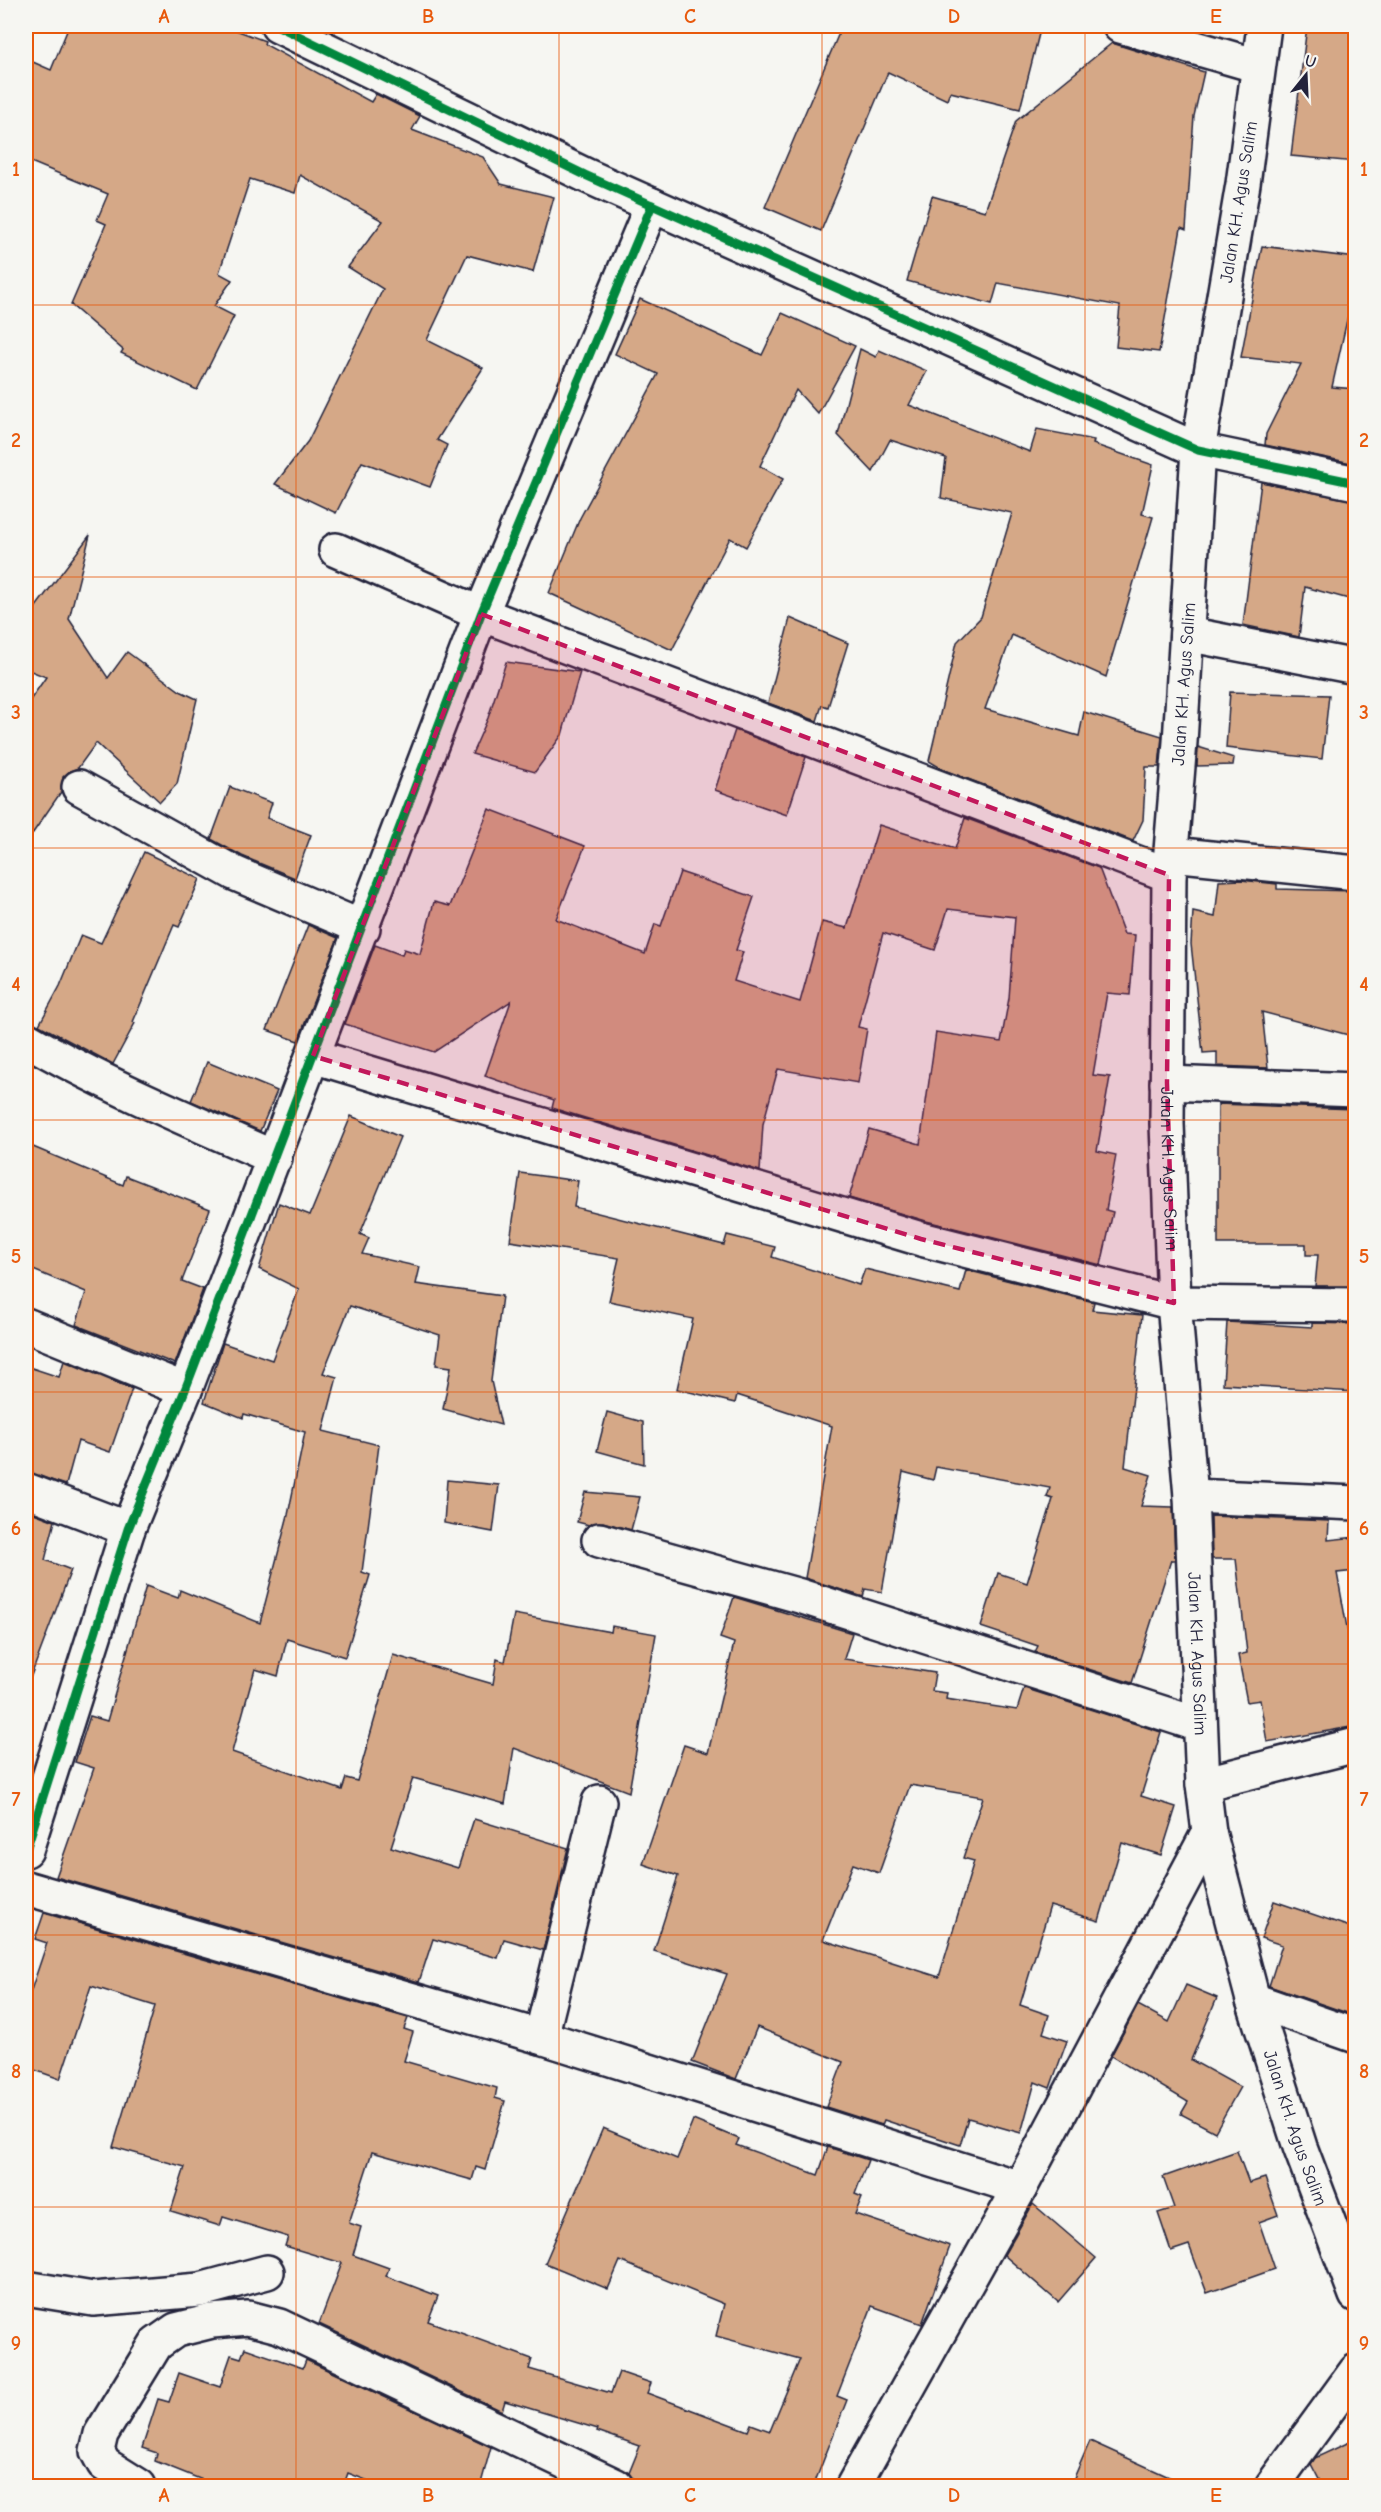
<svg xmlns="http://www.w3.org/2000/svg" width="1381" height="2512" viewBox="0 0 1381 2512" font-family="'Comic Neue',sans-serif">
  <style>
    .building { fill: #d5a887; stroke: #22223b; stroke-width: 1.5; fill-rule: evenodd }
    .lines { fill: none; stroke-linecap: round; stroke-linejoin: round }
    .minor-casing { stroke: #22223b; stroke-width: 38 }
    .secondary-casing { stroke: #22223b; stroke-width: 38 }
    .minor { stroke: #f6f6f2; stroke-width: 33 }
    .secondary { stroke: #f6f6f2; stroke-width: 33 }
    .cycleway-casing { stroke: #f6f6f2; stroke-width: 13 }
    .cycleway { stroke: #00873e; stroke-width: 9 }
    .marked { fill: #c2185b; fill-opacity: 0.2; stroke: #c2185b; stroke-width: 4.5; stroke-dasharray: 12 8; stroke-linejoin: round }
    .grid { fill: none; stroke: #e8590c; stroke-width: 1.5; stroke-opacity: 0.55 }
    .labels { text-anchor: middle; dominant-baseline: central; stroke-width: 4.5; stroke-linejoin: round; paint-order: stroke }
    .street-label { font-size: 18px; fill: #22223b; stroke: #f6f6f2 }
    .neatline { fill: none; stroke: #e8590c; stroke-width: 2 }
    .grid-label { font-size: 20px; text-anchor: middle; font-weight: bold; fill: #e8590c }
  </style>
  <rect width="100%" height="100%" fill="#f6f6f2"/>
  <filter id="ink" filterUnits="userSpaceOnUse"><feTurbulence type="fractalNoise" baseFrequency=".0167" numOctaves="2"/><feDisplacementMap in="SourceGraphic" scale="12" xChannelSelector="R" yChannelSelector="G"/><feConvolveMatrix kernelMatrix="1 2 1 2 8 2 1 2 1" color-interpolation-filters="sRGB"/></filter>
  <g filter="url(#ink)">
    <g class="building">
      <path d="M69,26H225L265,41L264,44L371,102L376,94L420,116L412,130L483,157L501,184L554,197L533,272L467,255L427,340L483,368L437,440L447,445L430,487L362,462L336,513L275,484L308,441L383,289L348,267L383,221L300,175L295,193L250,179L219,273L232,280L214,306L234,316L197,390L121,353L123,350L71,305L106,224L97,220L108,194L26,160V59L51,70Z"/>
      <path d="M842,26H1041L1020,109L950,92L947,100L888,72L821,231L765,207Z"/>
      <path d="M1307,26H1356V162L1291,156Z"/>
      <path d="M1112,43L1204,72L1194,116L1186,230L1181,228L1159,352L1116,347L1120,306L998,283L992,304L907,281L932,196L985,211L1016,121Z"/>
      <path d="M1262,246L1356,258V302H1351L1332,387L1356,389V464L1265,445L1266,434L1301,364L1241,357Z"/>
      <path d="M640,299L762,355L782,313L855,346L818,414L796,390L760,466L783,479L746,547L730,538L672,650L549,593L580,518L658,374L615,354Z"/>
      <path d="M860,349L876,357L879,350L927,371L909,405L1030,452L1037,429L1094,440L1093,444L1153,465L1142,514L1153,517L1106,677L1012,635L985,709L1079,736L1084,712L1162,736L1159,767H1146L1143,820L1133,841L944,770L929,761L957,642L981,617L1012,513L941,498L946,458L890,440L873,472L838,435Z"/>
      <path d="M1261,482L1356,501V601L1305,587L1299,637L1243,625Z"/>
      <path d="M90,535L69,619L108,678L127,652L180,691L197,699L177,784L160,802L96,743L78,768L70,771L63,777L61,792L26,843V706L46,677L26,669V620Z"/>
      <path d="M790,618L848,643L828,707L822,705L817,721L768,703Z"/>
      <path d="M506,662L580,672L562,735L535,772L472,754L488,718Z"/>
      <path d="M1230,692L1329,695L1322,759L1226,748Z"/>
      <path d="M735,730L806,757L787,815L715,790Z"/>
      <path d="M1198,747L1234,758L1233,765L1197,766Z"/>
      <path d="M230,787L272,803L267,818L311,835L295,878L242,856L211,839Z"/>
      <path d="M489,809L585,846L556,919L645,954L655,924L661,926L680,872L754,897L736,950L743,952L734,981L800,1002L822,922L847,928L879,825L955,849L965,818L1099,868L1124,934L1135,935L1130,995L1107,993L1093,1075L1110,1077L1097,1151L1116,1155L1106,1210L1113,1212L1101,1265L926,1221L849,1198L869,1129L920,1144L936,1032L1001,1042L1009,998L1015,917L948,909L935,950L883,933L858,1027L867,1029L858,1083L778,1069L763,1124L760,1171L552,1108L554,1100L485,1076L511,1001L434,1052L345,1024L375,945L402,955L404,949L420,954L434,902L450,906Z"/>
      <path d="M144,852L200,879L179,927L174,925L133,1022L135,1023L113,1064L39,1025L60,986L81,935L101,943Z"/>
      <path d="M1241,880L1277,884V889L1356,891V1037L1262,1012L1268,1068L1217,1066V1052L1203,1053L1191,944L1193,912L1215,917L1219,881Z"/>
      <path d="M308,925L338,938L298,1041L267,1030Z"/>
      <path d="M207,1062L277,1091L260,1131L191,1101Z"/>
      <path d="M1218,1104L1356,1109V1185H1352L1353,1286H1315L1318,1255H1306V1244H1218Z"/>
      <path d="M351,1116L400,1137L360,1234L369,1238L362,1254L420,1267L416,1284L502,1296L491,1381L501,1425L443,1409L451,1367L436,1365L440,1335L350,1306L323,1373L337,1377L323,1431L379,1445L362,1572L370,1575L345,1657L287,1639L278,1676L255,1669L232,1752L342,1790L346,1778L357,1781L393,1655L493,1684L497,1659L505,1662L514,1614L611,1632L612,1626L656,1634L629,1792L514,1748L505,1804L413,1778L391,1847L458,1868L474,1819L568,1848L543,1950L504,1939L498,1958L433,1939L419,1982L56,1877L94,1768L75,1762L90,1716L107,1721L146,1586L178,1598L180,1590L260,1623L288,1515L305,1432L244,1414L243,1418L204,1402L223,1343L272,1360L299,1289L259,1269L279,1203L310,1215Z"/>
      <path d="M26,1144L123,1185L126,1176L210,1209L182,1281L203,1289L175,1364L76,1325L86,1292L26,1267Z"/>
      <path d="M520,1173L578,1181L574,1207L724,1245L727,1235L775,1247L772,1257L859,1285L865,1269L960,1292L966,1270L1094,1302L1092,1310L1142,1315L1125,1467L1151,1475L1141,1506L1173,1507L1175,1560H1171L1132,1683L1035,1652L1038,1646L981,1627L998,1573L1027,1583L1053,1499L1047,1497L1050,1488L936,1467L933,1480L903,1472L882,1592L865,1589L863,1597L805,1578L832,1426L737,1395L735,1403L677,1389L693,1319L609,1301L619,1258L510,1241Z"/>
      <path d="M1227,1322L1312,1327V1323L1356,1324V1392L1223,1384Z"/>
      <path d="M64,1361L132,1389L110,1452L78,1441L66,1485L26,1472V1366L59,1377Z"/>
      <path d="M607,1412L643,1422L644,1464L597,1451Z"/>
      <path d="M447,1480L499,1485L493,1532L444,1523Z"/>
      <path d="M585,1492L640,1497L631,1530L603,1522L589,1525L577,1522Z"/>
      <path d="M26,1510L55,1521L45,1560L71,1570L29,1681H26Z"/>
      <path d="M1211,1516L1329,1521L1328,1540L1356,1537V1571L1337,1573L1356,1677V1726L1267,1742L1260,1700L1247,1702L1238,1655L1247,1653L1236,1559H1212Z"/>
      <path d="M734,1597L852,1633L844,1659L935,1673L932,1691L947,1693L946,1699L1017,1710L1024,1688L1161,1732L1141,1796L1176,1807L1161,1855L1122,1843L1099,1921L1050,1906L1020,2005L1049,2015L1043,2033L1067,2041L1050,2088L1035,2082L1021,2133L968,2118L960,2145L884,2120L882,2125L826,2107L843,2062L757,2027L736,2079L692,2062L727,1974L654,1951L678,1876L643,1864L684,1745L708,1753L734,1643L720,1638ZM910,1785L983,1797L963,1858L974,1861L939,1977L823,1940L853,1864L879,1873Z"/>
      <path d="M1274,1901L1356,1929V2016L1269,1986L1282,1945L1261,1938Z"/>
      <path d="M44,1913L408,2018L404,2029L413,2032L404,2061L497,2088L495,2098L505,2101L485,2170L476,2167L472,2180L372,2152L349,2223L361,2227L353,2255L389,2268L386,2276L438,2296L428,2321L532,2359L529,2369L611,2393L619,2372L651,2383L647,2393L748,2431L751,2424L770,2431L800,2359L716,2336L724,2304L620,2261L608,2289L545,2263L603,2128L677,2159L693,2120L739,2139L736,2145L818,2175L828,2147L868,2160L855,2194L862,2197L855,2214L950,2246L922,2324L872,2306L837,2396L847,2400L813,2487H634L629,2473L640,2446L597,2431L598,2429L505,2401L502,2411L319,2324L342,2263L285,2246L288,2237L223,2217L220,2226L171,2211L185,2167L113,2147L155,2006L91,1986L60,2079L26,2067V2005L47,1943L35,1939Z"/>
      <path d="M1186,1985L1217,1998L1191,2060L1240,2087L1215,2132L1181,2114L1188,2102L1111,2056L1138,2005L1169,2022Z"/>
      <path d="M1237,2151L1249,2183L1265,2178L1278,2215L1259,2222L1275,2269L1207,2293L1189,2245L1171,2251L1158,2213L1174,2208L1163,2177Z"/>
      <path d="M1033,2204L1096,2258L1058,2302L1004,2255Z"/>
      <path d="M245,2348L303,2368L306,2360L491,2447L480,2487H384L348,2473L343,2487H220L155,2461L157,2453L142,2448L158,2399L169,2402L179,2373L220,2387L231,2355L241,2358Z"/>
      <path d="M1356,2439V2487H1323L1311,2464L1315,2458Z"/>
      <path d="M1090,2441L1191,2487H1070Z"/>
    </g>
    <g class="lines">
      <defs>
        <g id="minor">
          <path d="M278,26L585,175L1198,450L1356,483"/>
          <path d="M1120,26L1258,66"/>
          <path d="M336,550L481,614L1169,875"/>
          <path d="M1187,634L1356,667"/>
          <path d="M79,787L234,873L363,928"/>
          <path d="M1172,854L1356,873"/>
          <path d="M26,1039C105,1085 191,1121 275,1158"/>
          <path d="M313,1056L921,1239L1174,1303L1356,1305"/>
          <path d="M1167,1083L1356,1090"/>
          <path d="M26,1325L185,1390"/>
          <path d="M26,1490L128,1529"/>
          <path d="M1191,1496L1356,1503"/>
          <path d="M599,1540L800,1596L1200,1725"/>
          <path d="M1203,1784L1356,1745"/>
          <path d="M26,1850L128,1529L185,1390L481,614L652,205"/>
          <path d="M26,1888L541,2037L1020,2188"/>
          <path d="M1253,2000L1356,2036"/>
          <path d="M541,2037L599,1802"/>
          <path d="M26,2288L93,2299L200,2290L267,2272"/>
          <path d="M139,2486L104,2464L97,2451L101,2434L156,2344L176,2330L212,2321L248,2318L279,2326L616,2486"/>
          <path d="M853,2486L1020,2188L1209,1832"/>
          <path d="M1272,2486L1356,2371"/>
        </g>
        <g id="secondary">
          <path id="s1" d="M1264,26L1243,184L1198,450L1180,742L1169,875L1167,1124L1174,1303L1191,1496L1203,1784L1209,1832L1253,2000L1300,2147L1356,2295"/>
        </g>
      </defs>
      <use href="#minor" class="minor-casing"/>
      <use href="#secondary" class="secondary-casing"/>
      <use href="#minor" class="minor"/>
      <use href="#secondary" class="secondary"/>
      <defs>
        <g id="cycleway">
          <path d="M278,26L585,175L1198,450L1356,483"/>
          <path d="M26,1850L128,1529L185,1390L481,614L652,205"/>
        </g>
      </defs>
      <use href="#cycleway" class="cycleway-casing"/>
      <use href="#cycleway" class="cycleway"/>
    </g>
  </g>
  <path class="marked" d="M481,614L1169,875L1167,1083L1174,1303L921,1239L313,1056Z"/>
  <path class="grid" d="M296,26V2486M559,26V2486M822,26V2486M1085,26V2486M26,305H1356M26,577H1356M26,848H1356M26,1120H1356M26,1392H1356M26,1664H1356M26,1935H1356M26,2207H1356"/>
  <g class="labels">
    <g class="street-label">
      <text transform="translate(1239 202) rotate(-81)">Jalan KH. Agus Salim</text>
      <text transform="translate(1184 684) rotate(-86)">Jalan KH. Agus Salim</text>
      <text stroke="none"><textPath href="#s1" startOffset="1149">Jalan KH. Agus Salim</textPath></text>
      <text stroke="none"><textPath href="#s1" startOffset="1635">Jalan KH. Agus Salim</textPath></text>
      <text stroke="none"><textPath href="#s1" startOffset="2122">Jalan KH. Agus Salim</textPath></text>
    </g>
  </g>
  <rect width="1381" height="2512" fill="none" stroke="#f6f6f2" stroke-width="66"/>
  <g transform="translate(1306 75) rotate(18)" stroke="#f6f6f2" stroke-width="4.5" paint-order="stroke">
  <path d="M0-4.5L10 22L0 15L-10 22Z" fill="#22223b"/>
  <text y="-9" font-size="16" font-weight="bold" text-anchor="middle" fill="#22223b">U</text>
  </g>
  <rect x="33" y="33" width="1315" height="2446" class="neatline"/>
  <g class="grid-label">
    <text x="164" y="23">A</text>
    <text x="428" y="23">B</text>
    <text x="690" y="23">C</text>
    <text x="954" y="23">D</text>
    <text x="1216" y="23">E</text>
    <text x="16" y="176">1</text>
    <text x="1364" y="176">1</text>
    <text x="16" y="447">2</text>
    <text x="1364" y="447">2</text>
    <text x="16" y="719">3</text>
    <text x="1364" y="719">3</text>
    <text x="16" y="991">4</text>
    <text x="1364" y="991">4</text>
    <text x="16" y="1263">5</text>
    <text x="1364" y="1263">5</text>
    <text x="16" y="1535">6</text>
    <text x="1364" y="1535">6</text>
    <text x="16" y="1806">7</text>
    <text x="1364" y="1806">7</text>
    <text x="16" y="2078">8</text>
    <text x="1364" y="2078">8</text>
    <text x="16" y="2350">9</text>
    <text x="1364" y="2350">9</text>
    <text x="164" y="2502">A</text>
    <text x="428" y="2502">B</text>
    <text x="690" y="2502">C</text>
    <text x="954" y="2502">D</text>
    <text x="1216" y="2502">E</text>
  </g>
</svg>
